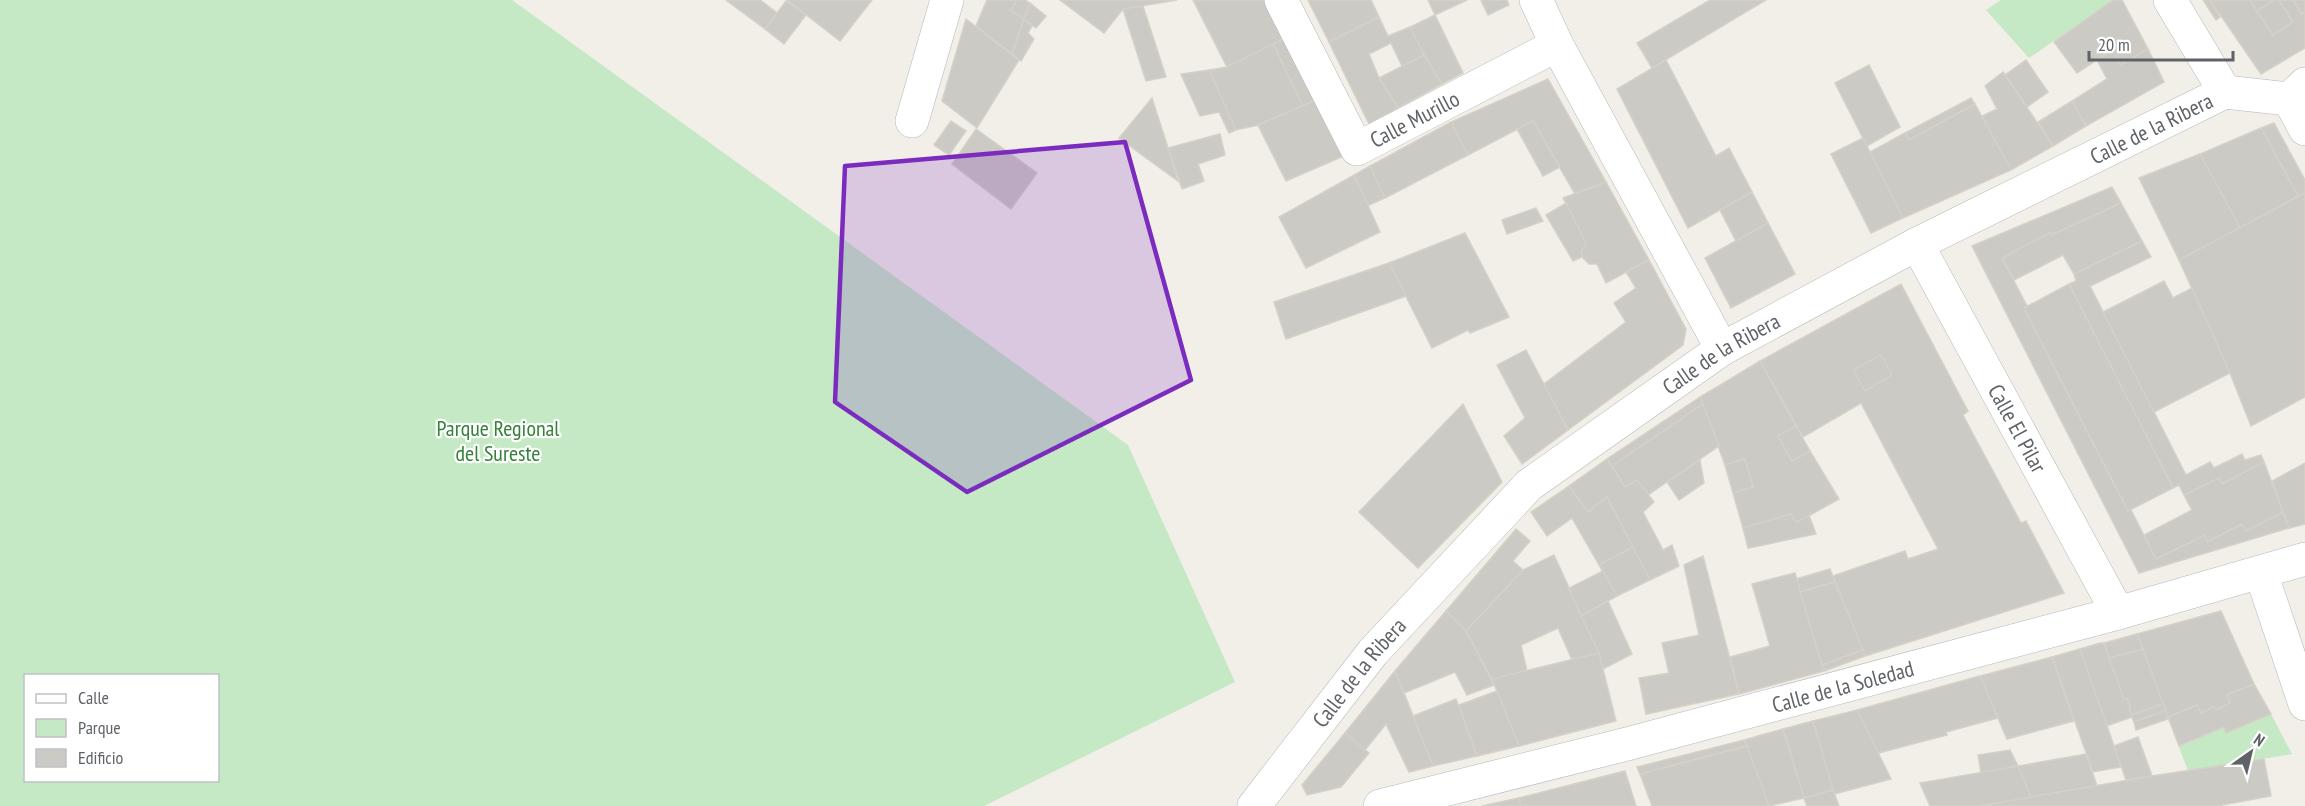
<svg xmlns="http://www.w3.org/2000/svg" width="2305" height="806" viewBox="0 0 2305 806" font-family="'PT Sans Narrow',sans-serif">
  <style>
    .green { fill: #c5e8c5; fill-rule: evenodd }
    .building { fill: #cccac5; stroke: #d6d1c6; stroke-width: 1.5 }
    .lines { fill: none; stroke-linecap: round; stroke-linejoin: round }
    .minor-casing { stroke: #b5b8bc; stroke-width: 34 }
    .minor { stroke: #fff; stroke-width: 33 }
    .marked { fill: #7b2cbf; fill-opacity: 0.2; stroke: #7b2cbf; stroke-width: 4.5; stroke-linejoin: round }
    .labels { text-anchor: middle; dominant-baseline: central; stroke-width: 4.5; stroke-linejoin: round; paint-order: stroke }
    .street-label { font-size: 22px; fill: #5f6368; stroke: #fff }
    .park-label { font-size: 22px; fill: #348238; stroke: #fff }
  </style>
  <rect width="100%" height="100%" fill="#f1efe8"/>
  <g class="green">
    <path d="M0,0H512L1128,445L1235,682L984,806H0ZM26,676H218V780H26Z"/>
    <path d="M2001,0H2113L2029,58L1986,10Z"/>
    <path d="M2271,714L2292,754L2188,771L2179,747L2224,727L2227,733Z"/>
  </g>
  <g class="building">
    <path d="M726,0H760L777,13L765,29Z"/>
    <path d="M787,0H872L840,41Z"/>
    <path d="M987,0H1017L1011,10L1024,19L1012,54L976,26Z"/>
    <path d="M1017,0H1025L1030,3L1024,19L1011,10Z"/>
    <path d="M1060,0H1177L1123,9L1104,33Z"/>
    <path d="M1193,0H1266L1286,38L1227,67Z"/>
    <path d="M1308,0H1371L1379,17L1329,42Z"/>
    <path d="M1428,0H1467L1435,15Z"/>
    <path d="M1481,0H1507L1509,5L1488,15Z"/>
    <path d="M1710,0H1766L1652,68L1637,43Z"/>
    <path d="M2113,0H2122L2148,49L2120,65L2112,50L2077,73L2054,42Z"/>
    <path d="M2203,0H2210L2220,17L2216,20Z"/>
    <path d="M2210,0H2250L2273,35L2293,22L2279,0H2293L2302,14L2305,12V48L2261,74Z"/>
    <path d="M2250,0H2274L2257,11Z"/>
    <path d="M2274,0H2279L2293,22L2273,35L2257,11Z"/>
    <path d="M2293,0H2305V12L2302,14Z"/>
    <path d="M786,1L806,15L784,44L765,29Z"/>
    <path d="M1030,3L1046,16L1036,28L1024,19Z"/>
    <path d="M1143,6L1166,77L1146,81L1123,9Z"/>
    <path d="M1435,15L1463,73L1442,84L1424,55L1410,27Z"/>
    <path d="M1379,17L1388,36L1410,27L1424,55L1402,66L1391,43L1369,54L1379,78L1398,108L1369,124L1329,42Z"/>
    <path d="M966,19L1019,60L977,128L942,101Z"/>
    <path d="M1024,19L1032,26L1028,33L1034,39L1021,61L1012,54Z"/>
    <path d="M1286,38L1316,100L1303,106L1273,44Z"/>
    <path d="M1273,44L1303,106L1258,125L1236,130L1209,70L1227,67Z"/>
    <path d="M2148,49L2164,82L2086,126L2072,101L2107,79L2097,60L2112,50L2120,65Z"/>
    <path d="M1424,55L1442,84L1398,108L1379,78Z"/>
    <path d="M1666,60L1716,156L1729,148L1752,192L1688,228L1617,89Z"/>
    <path d="M2026,60L2048,92L2027,107L2005,75Z"/>
    <path d="M1869,65L1900,127L1867,146L1835,83Z"/>
    <path d="M1209,70L1236,130L1229,133L1219,112L1200,116L1181,74Z"/>
    <path d="M2003,72L2053,146L2011,170L1982,116L1997,109L1985,86Z"/>
    <path d="M1548,79L1606,182L1575,194L1533,121L1468,155L1451,122Z"/>
    <path d="M1152,98L1168,148L1178,181L1119,138Z"/>
    <path d="M1971,98L1975,104L1909,140L1905,133Z"/>
    <path d="M1316,100L1344,156L1286,181L1258,125Z"/>
    <path d="M2072,101L2086,126L2053,146L2038,122Z"/>
    <path d="M1975,104L2011,170L1903,218L1870,152L1905,133L1909,140Z"/>
    <path d="M951,121L966,131L949,155L934,145Z"/>
    <path d="M1533,121L1560,167L1543,176L1517,129Z"/>
    <path d="M1451,122L1468,155L1385,198L1370,166Z"/>
    <path d="M2274,123L2305,180V193L2298,196L2261,128Z"/>
    <path d="M2261,128L2298,196L2240,228L2200,154Z"/>
    <path d="M976,129L1037,173L1011,209L952,164Z"/>
    <path d="M1220,134L1225,155L1198,164L1204,181L1182,189L1168,148Z"/>
    <path d="M1863,138L1903,218L1871,233L1831,154Z"/>
    <path d="M2200,154L2240,228L2179,260L2139,178Z"/>
    <path d="M1370,166L1385,198L1367,206L1354,175Z"/>
    <path d="M1354,175L1380,232L1306,268L1279,217Z"/>
    <path d="M1606,182L1649,260L1606,283L1597,264H1589L1582,257L1581,252L1586,243L1563,198Z"/>
    <path d="M2112,187L2121,203L2052,235L2051,232L2002,258L2025,302L2027,306L2024,308L2128,511L2131,510L2156,559L2205,535L2207,542L2242,524L2246,531L2283,512L2289,528L2139,573L1972,246Z"/>
    <path d="M1752,192L1768,223L1736,241L1720,210Z"/>
    <path d="M2305,193V397L2251,426L2230,373L2179,260Z"/>
    <path d="M1566,203L1586,243L1581,252L1582,257L1573,261L1546,215Z"/>
    <path d="M2121,203L2142,241L2074,274L2063,255L2014,280L2002,258L2051,232L2052,235Z"/>
    <path d="M1536,208L1543,221L1507,234L1502,220Z"/>
    <path d="M1768,223L1795,274L1731,308L1705,258Z"/>
    <path d="M1465,233L1509,317L1470,333L1468,330L1432,348L1389,263Z"/>
    <path d="M2142,241L2151,257L2090,286L2186,475L2210,462L2214,468L2242,454L2245,460L2261,455L2264,462L2222,484L2219,478L2184,495L2179,485L2173,488L2069,284L2076,281L2074,274Z"/>
    <path d="M1649,260L1686,329L1683,345L1568,430L1544,384L1626,322L1614,303L1636,288L1626,272Z"/>
    <path d="M1389,263L1406,296L1286,339L1274,302Z"/>
    <path d="M2164,281L2173,298L2192,288L2230,373L2154,412L2103,312Z"/>
    <path d="M1901,284L1968,411L1963,415L1973,434L2021,523L2026,521L2064,593L1865,656L1833,576L1905,551L1908,559L1938,549L1861,403L1803,437L1760,361Z"/>
    <path d="M2069,284L2173,488L2128,511L2024,308Z"/>
    <path d="M1526,350L1568,430L1522,464L1504,436L1525,418L1497,365Z"/>
    <path d="M1881,355L1892,375L1865,391L1853,370Z"/>
    <path d="M1760,361L1796,426L1778,436L1792,461L1810,451L1839,499L1796,523L1791,514L1743,528L1733,493L1753,487L1745,459L1725,465L1700,397Z"/>
    <path d="M1700,397L1703,404L1612,466L1607,459Z"/>
    <path d="M1463,404L1502,482L1418,568L1359,512Z"/>
    <path d="M1703,404L1719,446L1648,495L1637,480L1625,487L1612,466Z"/>
    <path d="M1796,426L1810,451L1792,461L1778,436Z"/>
    <path d="M1607,459L1625,487L1637,480L1654,502L1643,512L1663,550L1672,545L1679,566L1650,580L1607,497L1588,512L1569,486Z"/>
    <path d="M1745,459L1753,487L1733,493L1725,465Z"/>
    <path d="M1700,460L1704,483L1679,500L1667,482Z"/>
    <path d="M2264,462L2283,512L2246,531L2242,524L2207,542L2205,535L2156,559L2144,535L2192,510L2184,495L2219,478L2222,484Z"/>
    <path d="M2305,463V524L2289,528L2272,481Z"/>
    <path d="M1569,486L1588,512L1607,497L1633,547L1599,565L1572,518L1547,536L1531,512Z"/>
    <path d="M1791,514L1796,523L1809,515L1816,534L1748,548L1743,528Z"/>
    <path d="M1516,529L1530,541L1513,561L1523,570L1466,631L1446,611Z"/>
    <path d="M1633,547L1650,580L1617,596L1599,565Z"/>
    <path d="M1554,555L1599,653L1572,660L1558,628L1521,645L1527,671L1492,679L1466,631L1523,570Z"/>
    <path d="M1703,556L1739,694L1646,714L1639,678L1669,673L1662,643L1699,635L1684,565Z"/>
    <path d="M1830,569L1835,582L1800,592L1796,579Z"/>
    <path d="M1603,571L1617,596L1581,616L1569,588Z"/>
    <path d="M1795,573L1824,671L1739,694L1730,657L1770,646L1752,584Z"/>
    <path d="M1835,582L1863,650L1822,665L1800,592Z"/>
    <path d="M1608,601L1632,654L1603,669L1599,653L1581,616Z"/>
    <path d="M1446,611L1466,631L1494,685L1467,695L1455,672L1404,693L1395,671Z"/>
    <path d="M2221,611L2254,684L2227,695L2230,703L2216,710L2214,707L2201,713L2197,705L2168,717L2137,634Z"/>
    <path d="M2137,634L2143,649L2109,658L2104,643Z"/>
    <path d="M2100,643H2104L2124,699L2127,698L2131,710H2129L2132,717L2106,726L2080,649Z"/>
    <path d="M2080,649L2114,746L2121,767L2093,772L2052,657Z"/>
    <path d="M2143,649L2163,704L2131,715L2129,710H2131L2127,698L2124,699L2109,658Z"/>
    <path d="M1863,650L1865,656L1824,671L1822,665Z"/>
    <path d="M1599,653L1616,721L1519,746L1492,679Z"/>
    <path d="M2052,657L2074,721L2007,739L1980,676Z"/>
    <path d="M1395,671L1404,693L1433,766L1409,772L1386,724L1365,750L1345,733Z"/>
    <path d="M1980,676L1998,718L1946,732L1947,735L1878,753L1857,710Z"/>
    <path d="M2254,684L2271,714L2226,733L2224,727L2179,746L2168,717L2197,705L2201,713L2214,707L2216,710L2230,703L2227,695Z"/>
    <path d="M1497,691L1519,746L1477,756L1459,705Z"/>
    <path d="M1456,699L1477,756L1433,766L1413,716Z"/>
    <path d="M2163,704L2166,710L2134,722L2131,715Z"/>
    <path d="M1857,710L1891,779L1834,794L1813,721Z"/>
    <path d="M2166,710L2168,719L2136,730L2134,722Z"/>
    <path d="M1813,721L1833,790L1804,798L1783,729Z"/>
    <path d="M1783,729L1804,798L1769,806L1744,740Z"/>
    <path d="M1345,733L1369,753L1341,787L1307,795L1302,785Z"/>
    <path d="M2138,737L2152,776L2126,780L2114,746Z"/>
    <path d="M1744,740L1747,746L1640,774L1637,767Z"/>
    <path d="M1747,746L1769,806H1652L1640,774Z"/>
    <path d="M2010,750L2018,766L1981,773L1978,755Z"/>
    <path d="M2086,754L2097,786L2031,797L2018,766Z"/>
    <path d="M2264,759L2271,796L2217,806H1979L2152,776Z"/>
    <path d="M2018,766L2031,797L1979,806H1930L1920,783Z"/>
    <path d="M1625,771L1636,806H1521L1519,798Z"/>
    <path d="M1833,790L1839,806H1807L1804,798Z"/>
    <path d="M1519,798L1521,806H1482L1491,804Z"/>
  </g>
  <g class="lines">
    <defs>
      <g id="minor">
        <path id="s1" d="M1281,0L1357,149L1557,45"/>
        <path d="M1536,0L1557,45L1722,349"/>
        <path d="M2170,0L2225,92"/>
        <path d="M2289,99L2305,129"/>
        <path d="M912,121L947,0"/>
        <path id="s2" d="M1917,244L2118,613"/>
        <path d="M2261,573L2305,704"/>
        <path id="s3" d="M1254,806L1373,652L1529,485L1722,349L1917,244L2225,92L2289,99L2305,84"/>
        <path id="s4" d="M1380,806L1627,744L2118,613L2305,559"/>
      </g>
    </defs>
    <use href="#minor" class="minor-casing"/>
    <use href="#minor" class="minor"/>
  </g>
  <path class="marked" d="M1125,142L1191,380L967,492L835,402L845,166Z"/>
  <g class="labels">
    <g class="street-label">
      <text stroke="none"><textPath href="#s1" startOffset="232">Calle Murillo</textPath></text>
      <text stroke="none"><textPath href="#s3" startOffset="1142">Calle de la Ribera</textPath></text>
      <text stroke="none"><textPath href="#s3" startOffset="656">Calle de la Ribera</textPath></text>
      <text stroke="none"><textPath href="#s2" startOffset="210">Calle El Pilar</textPath></text>
      <text stroke="none"><textPath href="#s3" startOffset="170">Calle de la Ribera</textPath></text>
      <text stroke="none"><textPath href="#s4" startOffset="478">Calle de la Soledad</textPath></text>
    </g>
    <g class="park-label">
      <text x="498" y="428">Parque Regional<tspan x="498" dy="25">del Sureste</tspan></text>
    </g>
  </g>
  <rect x="24" y="674" width="195" height="108" fill="#ffffff" stroke="#bfc1c3" stroke-width="1.5"/>
  <rect x="36" y="694" width="30" height="9" fill="#ffffff" stroke="#bfc1c3" stroke-width="1.5"/>
  <text x="78" y="704" font-size="18" fill="#5f6368">Calle</text>
  <rect x="36" y="719" width="30" height="18" fill="#c5e8c5" stroke="#bfc1c3" stroke-width="1.5"/>
  <text x="78" y="734" font-size="18" fill="#5f6368">Parque</text>
  <rect x="36" y="749" width="30" height="18" fill="#cccac5" stroke="#bfc1c3" stroke-width="1.5"/>
  <text x="78" y="764" font-size="18" fill="#5f6368">Edificio</text>
  <g transform="translate(2251 752) rotate(34)" stroke="#ffffff" stroke-width="4.5" paint-order="stroke">
  <path d="M0-4.5L10 22L0 15L-10 22Z" fill="#5f6368"/>
  <text y="-9" font-size="16" font-weight="bold" text-anchor="middle" fill="#5f6368">N</text>
  </g>
  <path d="M2089 51v9h144v-9" fill="none" stroke="#5f6368" stroke-width="3"/>
  <text x="2098" y="51" font-size="18" fill="#5f6368" stroke="#ffffff" stroke-width="4.5" paint-order="stroke">20 m</text>
</svg>
